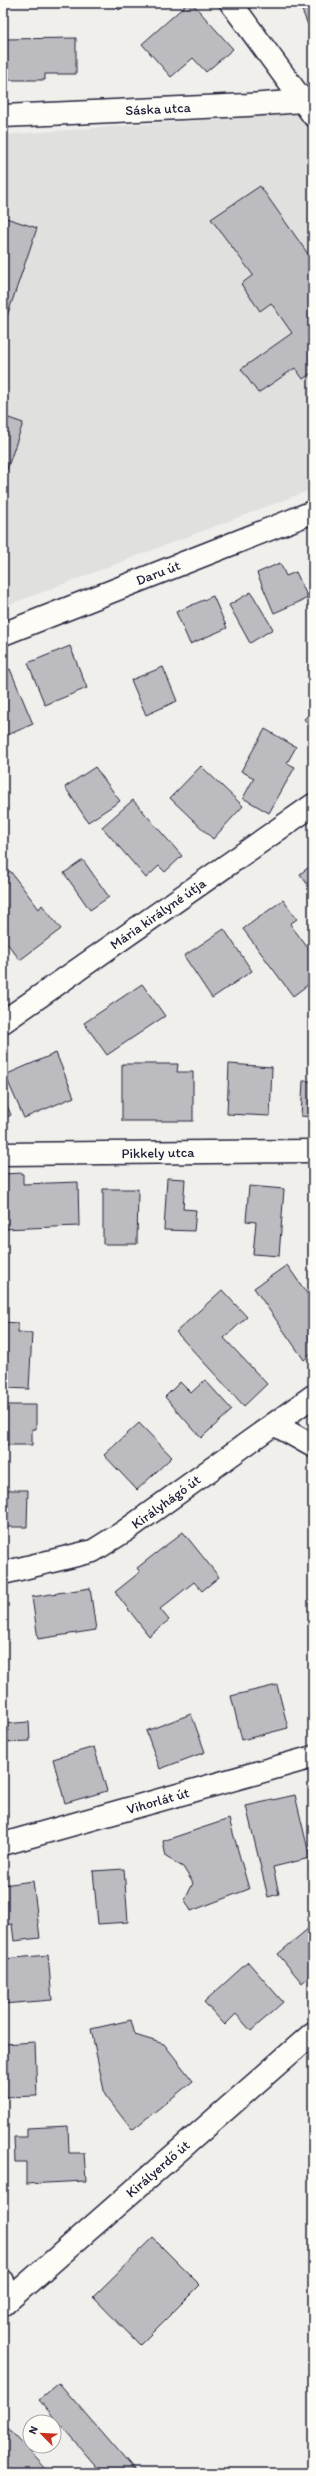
<svg xmlns="http://www.w3.org/2000/svg" width="316" height="2476" viewBox="0 0 316 2476" font-family="Itim,sans-serif">
  <style>
    .built { fill: #e0e0df }
    .building { fill: #bcbcc0; stroke: #22223b }
    .lines { fill: none; stroke-linecap: round; stroke-linejoin: round }
    .minor-casing { stroke: #22223b; stroke-width: 25 }
    .minor { stroke: #fdfcf7; stroke-width: 22 }
    .labels { text-anchor: middle; dominant-baseline: central; stroke-width: 3.5; stroke-linejoin: round; paint-order: stroke }
    .street-label { font-size: 14px; fill: #22223b; stroke: #fdfcf7 }
  </style>
  <rect width="100%" height="100%" fill="#f0efec"/>
  <filter id="ink" filterUnits="userSpaceOnUse"><feTurbulence type="fractalNoise" baseFrequency=".025" numOctaves="2"/><feDisplacementMap in="SourceGraphic" scale="8" xChannelSelector="R" yChannelSelector="G"/><feConvolveMatrix kernelMatrix="1 2 1 2 8 2 1 2 1" color-interpolation-filters="sRGB"/></filter>
  <g filter="url(#ink)">
    <path class="built" d="M303,112L313,125V489L3,607V135Z"/>
    <g class="building">
      <path d="M113,3H128L119,10Z"/>
      <path d="M188,3H192L233,49L206,72L193,58L171,77L142,44Z"/>
      <path d="M299,3H313V37Z"/>
      <path d="M76,38V74H45V80H4V39Z"/>
      <path d="M260,186L313,261V372L303,379L295,368L258,393L241,369L292,333L271,303L260,311L241,284L253,275L211,219Z"/>
      <path d="M3,217L37,228L3,328Z"/>
      <path d="M3,416L23,423L3,481Z"/>
      <path d="M280,563L286,576L296,572L308,598L274,613L257,573Z"/>
      <path d="M251,592L273,629L250,643L229,605Z"/>
      <path d="M213,596L227,628L190,644L176,612Z"/>
      <path d="M70,646L87,688L45,705L28,663Z"/>
      <path d="M163,667L177,701L146,715L131,680Z"/>
      <path d="M10,669L33,724L3,737V672Z"/>
      <path d="M313,711V730L304,719Z"/>
      <path d="M265,729L296,747L287,763L295,767L269,813L243,798L254,778L241,771Z"/>
      <path d="M201,766L243,806L213,839L170,798Z"/>
      <path d="M95,767L120,801L88,822L65,787Z"/>
      <path d="M133,800L182,856L165,872L159,866L146,878L102,827Z"/>
      <path d="M83,860L109,897L90,910L64,873Z"/>
      <path d="M313,864V892L300,874Z"/>
      <path d="M10,871L39,909L42,905L61,929L20,960L3,938V876Z"/>
      <path d="M283,900L297,919L290,924L313,955V981L293,996L243,929Z"/>
      <path d="M224,929L252,971L212,998L184,956Z"/>
      <path d="M142,984L165,1016L107,1055L84,1023Z"/>
      <path d="M56,1053L74,1097L24,1118L5,1075Z"/>
      <path d="M122,1064H178L177,1072H193V1121H122Z"/>
      <path d="M229,1064L272,1067L270,1116L227,1114Z"/>
      <path d="M313,1067V1117L301,1116L303,1081H312Z"/>
      <path d="M3,1096L11,1115L3,1119Z"/>
      <path d="M23,1173V1184L78,1182L79,1226L3,1229V1174Z"/>
      <path d="M167,1178L185,1179L183,1209L196,1210L194,1231L164,1230Z"/>
      <path d="M249,1186L284,1189L279,1256L253,1254L256,1222L246,1221Z"/>
      <path d="M103,1189H138L137,1244H103Z"/>
      <path d="M287,1265L313,1302V1353L304,1360L254,1288Z"/>
      <path d="M222,1290L247,1317L224,1338L267,1384L244,1406L176,1332Z"/>
      <path d="M3,1322L18,1323V1332L32,1333L29,1389L5,1388L6,1373H3Z"/>
      <path d="M205,1380L232,1410L201,1438L165,1397L180,1382L191,1393Z"/>
      <path d="M3,1405H36V1429H32V1445H3Z"/>
      <path d="M139,1423L172,1457L137,1490L104,1455Z"/>
      <path d="M3,1490H28L27,1527H3Z"/>
      <path d="M183,1532L219,1577L202,1591L194,1582L160,1609L169,1620L149,1636L115,1592L140,1572L137,1568Z"/>
      <path d="M90,1588L96,1630L38,1639L32,1597Z"/>
      <path d="M277,1685L288,1728L242,1740L231,1696Z"/>
      <path d="M191,1714L205,1752L160,1769L146,1731Z"/>
      <path d="M29,1722L30,1741L3,1742V1724Z"/>
      <path d="M94,1747L107,1791L65,1803L53,1759Z"/>
      <path d="M295,1795L310,1858L273,1867L279,1894L268,1897L246,1806Z"/>
      <path d="M229,1819L249,1889L191,1911L185,1900L193,1883L183,1867L166,1857L163,1841Z"/>
      <path d="M124,1869L128,1922L98,1924L93,1871Z"/>
      <path d="M33,1881L40,1938L14,1941L12,1924L3,1925V1885Z"/>
      <path d="M310,1927L313,1931V1973L302,1983L278,1954Z"/>
      <path d="M48,1955L52,2000L3,2004V1959Z"/>
      <path d="M248,1962L283,2002L251,2031L236,2014L225,2025L204,2002Z"/>
      <path d="M131,2020L135,2035L164,2044L193,2081L132,2130L105,2095L91,2029Z"/>
      <path d="M35,2042L37,2096L3,2097V2044Z"/>
      <path d="M68,2126L69,2153H84L86,2181L26,2184V2162H15L14,2137H27V2128Z"/>
      <path d="M153,2238L200,2285L140,2345L93,2297Z"/>
      <path d="M59,2383L135,2471L132,2473H102L39,2400Z"/>
      <path d="M3,2423L50,2473H3Z"/>
    </g>
    <g class="lines">
      <defs>
        <g id="minor">
          <path d="M231,3L313,115"/>
          <path d="M3,116L248,105L303,101L313,97"/>
          <path d="M3,634L313,512"/>
          <path d="M3,1022L313,805"/>
          <path d="M3,1154L313,1151"/>
          <path d="M274,1424L313,1446"/>
          <path d="M3,1573L93,1551L125,1531L313,1396"/>
          <path d="M3,1844L313,1757"/>
          <path d="M3,2281L4,2304"/>
          <path d="M3,2305L313,2033"/>
        </g>
      </defs>
      <use href="#minor" class="minor-casing"/>
      <use href="#minor" class="minor"/>
    </g>
  </g>
  <g class="labels">
    <g class="street-label">
      <text transform="translate(158 109) rotate(-3)">Sáska utca</text>
      <text transform="translate(158 573) rotate(-21)">Daru út</text>
      <text transform="translate(158 914) rotate(-35)">Mária királyné útja</text>
      <text transform="translate(158 1153) rotate(-1)">Pikkely utca</text>
      <text transform="translate(166 1502) rotate(-36)">Királyhágó út</text>
      <text transform="translate(158 1801) rotate(-16)">Vihorlát út</text>
      <text transform="translate(158 2169) rotate(-41)">Királyerdő út</text>
    </g>
  </g>
  <rect width="316" height="2476" fill="none" stroke="#fdfcf7" stroke-width="16"/>
  <rect x="8" y="8" width="300" height="2460" fill="none" stroke="#22223b" stroke-width="1.5" filter="url(#ink)"/>
  <g transform="translate(42 2434) rotate(294)"><circle r="19" fill="#fdfcf7" stroke="#a5a5ac"/>
  <path d="M0-3L7 15L0 10L-7 15Z" fill="#c8321e"/>
  <text y="-6" font-size="11" font-weight="bold" text-anchor="middle" fill="#22223b">N</text>
  </g>
</svg>
